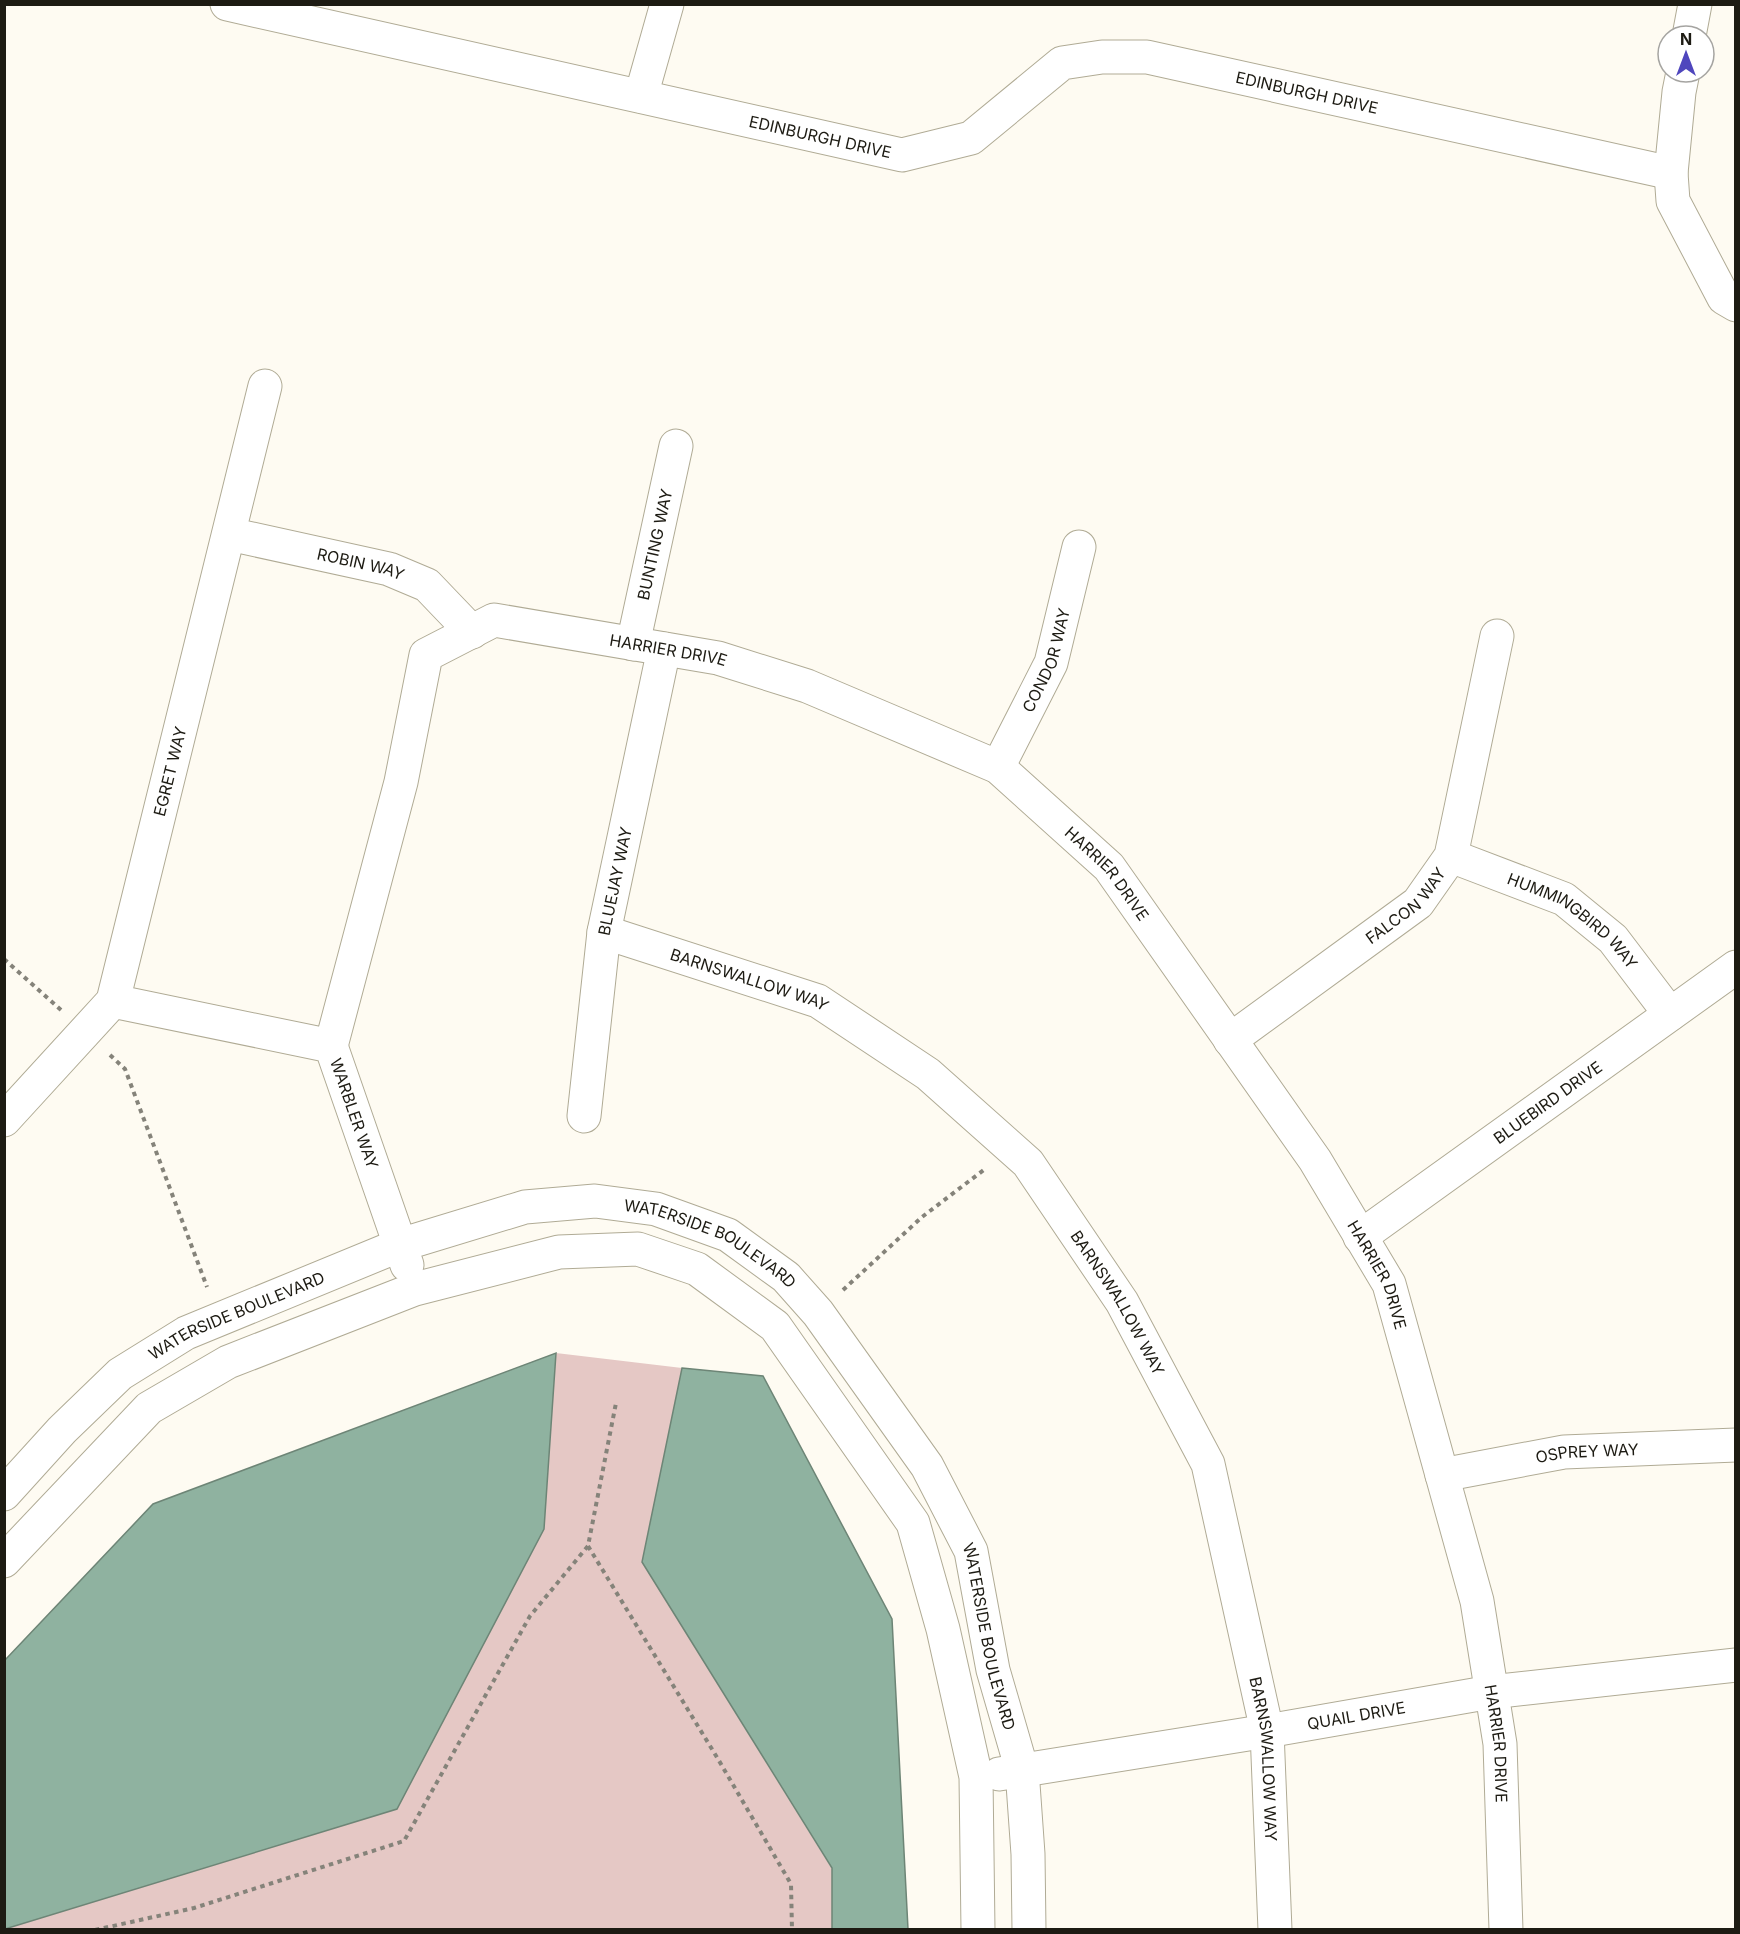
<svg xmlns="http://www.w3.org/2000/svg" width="1740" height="1934" viewBox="0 0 1740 1934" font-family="Inter,sans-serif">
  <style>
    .green { fill: #e5c8c5 }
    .water { fill: #8fb2a0; stroke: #6d8576; stroke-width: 1.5 }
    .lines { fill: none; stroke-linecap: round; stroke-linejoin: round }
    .street-casing { stroke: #b0ab95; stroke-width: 35 }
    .path { stroke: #85837a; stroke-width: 4; stroke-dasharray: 4.5 4.5; stroke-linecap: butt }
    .street { stroke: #fff; stroke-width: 33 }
    .labels { text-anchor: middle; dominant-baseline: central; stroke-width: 6; stroke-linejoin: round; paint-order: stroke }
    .street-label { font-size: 16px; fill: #1d1b13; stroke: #fff }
  </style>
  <rect width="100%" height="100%" fill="#fefbf2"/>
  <path class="green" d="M556,1353L682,1368L642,1562L832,1869V1929H5L397,1809L544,1529Z"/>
  <g class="water">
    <path d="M556,1353L544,1529L397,1809L5,1929V1660L153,1504Z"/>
    <path d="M682,1368L763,1376L892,1619L908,1929H832V1868L642,1562Z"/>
  </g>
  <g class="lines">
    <defs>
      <g id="street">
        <path id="s1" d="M227,4L902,155L971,138L1062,63L1102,57H1147L1671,173"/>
        <path d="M1689,36L1695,4"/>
        <path d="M1683,72L1679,92L1671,173L1673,201L1724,298L1736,305"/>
        <path d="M641,96L667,4"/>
        <path id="s2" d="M229,534L389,569L427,585L472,632"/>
        <path id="s3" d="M633,644L676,446"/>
        <path id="s4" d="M998,767L1051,663L1079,547"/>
        <path id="s5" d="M1451,856L1564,899L1613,939L1670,1014"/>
        <path id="s6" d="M604,932L818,1001L928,1074L1028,1163L1122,1302L1208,1464L1267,1731L1275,1930"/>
        <path id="s7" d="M113,1001L331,1046L407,1265"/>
        <path id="s8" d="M1230,1040L1418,903L1451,856L1497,636"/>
        <path id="s9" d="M331,1046L401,782L426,655L494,620L718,658L807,686L998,767L1109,867L1315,1160L1389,1284L1477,1601L1500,1744L1506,1930"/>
        <path id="s10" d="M584,1116L604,932L664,649"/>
        <path id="s11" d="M4,1120L113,1001L265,386"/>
        <path id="s12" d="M1360,1237L1736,967"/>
        <path id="s13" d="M1442,1475L1564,1452L1736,1445"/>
        <path id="s14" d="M4,1494L62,1430L120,1374L186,1333L400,1245L525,1207L595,1201L656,1209L728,1235L786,1277L818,1313L927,1466L971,1551L993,1670L1022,1770L1028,1854L1029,1930"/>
        <path d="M4,1561L149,1408L228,1362L415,1289L559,1252L638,1249L697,1269L775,1326L913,1523L943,1629L976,1777L978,1930"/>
        <path id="s15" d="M999,1774L1267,1731L1491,1692L1736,1665"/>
      </g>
    </defs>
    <use href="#street" class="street-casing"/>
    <g class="path">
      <path d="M4,959L61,1010"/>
      <path d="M110,1055L125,1069L207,1287"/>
      <path d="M843,1290L922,1217L985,1169"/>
      <path d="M588,1546L718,1759L791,1884L792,1930"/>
      <path d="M95,1930L194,1908L404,1841L530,1616L588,1546L616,1403"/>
    </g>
    <use href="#street" class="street"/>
  </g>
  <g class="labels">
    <g class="street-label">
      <text stroke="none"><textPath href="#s1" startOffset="1130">EDINBURGH DRIVE</textPath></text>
      <text stroke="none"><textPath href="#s1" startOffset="608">EDINBURGH DRIVE</textPath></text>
      <text stroke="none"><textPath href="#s3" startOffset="102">BUNTING WAY</textPath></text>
      <text stroke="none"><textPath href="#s2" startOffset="135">ROBIN WAY</textPath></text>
      <text stroke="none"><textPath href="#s9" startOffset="656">HARRIER DRIVE</textPath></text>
      <text stroke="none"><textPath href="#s4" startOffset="118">CONDOR WAY</textPath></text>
      <text stroke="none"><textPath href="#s11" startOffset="398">EGRET WAY</textPath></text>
      <text stroke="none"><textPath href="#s9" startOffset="1160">HARRIER DRIVE</textPath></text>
      <text stroke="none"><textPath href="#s10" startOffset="237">BLUEJAY WAY</textPath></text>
      <text stroke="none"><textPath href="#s8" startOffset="222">FALCON WAY</textPath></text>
      <text stroke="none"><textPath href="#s5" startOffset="140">HUMMINGBIRD WAY</textPath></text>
      <text stroke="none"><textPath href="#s6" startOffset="153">BARNSWALLOW WAY</textPath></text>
      <text stroke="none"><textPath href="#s12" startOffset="231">BLUEBIRD DRIVE</textPath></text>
      <text stroke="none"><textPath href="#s7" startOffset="294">WARBLER WAY</textPath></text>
      <text stroke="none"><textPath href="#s14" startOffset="802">WATERSIDE BOULEVARD</textPath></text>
      <text stroke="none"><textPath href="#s9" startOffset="1646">HARRIER DRIVE</textPath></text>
      <text stroke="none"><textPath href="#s6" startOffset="657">BARNSWALLOW WAY</textPath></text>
      <text stroke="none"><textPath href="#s14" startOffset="298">WATERSIDE BOULEVARD</textPath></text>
      <text stroke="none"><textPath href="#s13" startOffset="147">OSPREY WAY</textPath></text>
      <text stroke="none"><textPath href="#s14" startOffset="1306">WATERSIDE BOULEVARD</textPath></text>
      <text stroke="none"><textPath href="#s15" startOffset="362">QUAIL DRIVE</textPath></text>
      <text stroke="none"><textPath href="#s9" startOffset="2132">HARRIER DRIVE</textPath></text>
      <text stroke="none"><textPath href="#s6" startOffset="1143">BARNSWALLOW WAY</textPath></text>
    </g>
  </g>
  <rect width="1740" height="1934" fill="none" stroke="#1d1b13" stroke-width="12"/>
  <g transform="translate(1686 54)"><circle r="28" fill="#ffffff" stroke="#a5a4a1" stroke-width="1.5"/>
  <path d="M0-4.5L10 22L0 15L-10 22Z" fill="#4f46bd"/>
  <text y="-9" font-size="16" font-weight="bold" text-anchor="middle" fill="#1d1b13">N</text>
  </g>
</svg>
